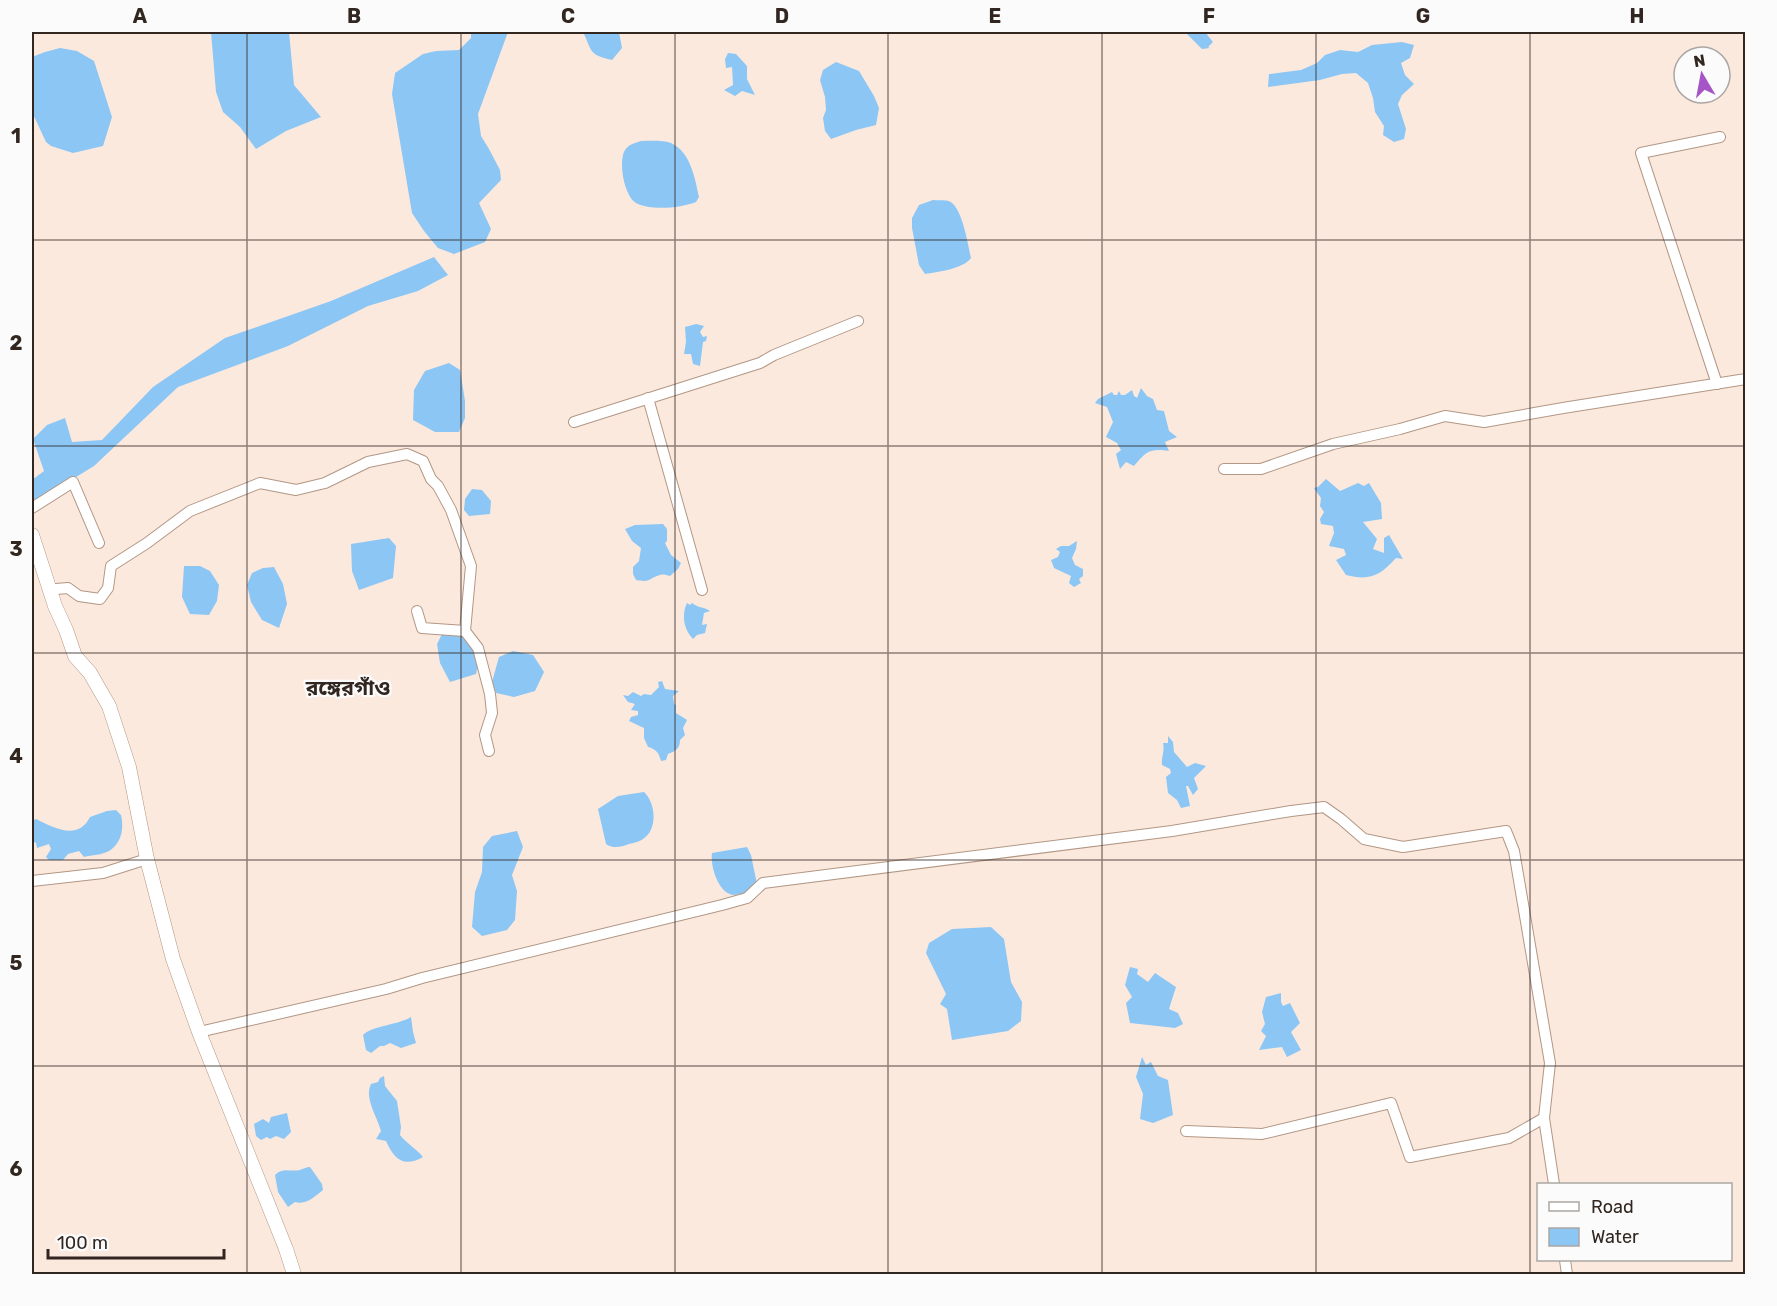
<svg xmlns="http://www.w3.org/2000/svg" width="1777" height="1306" viewBox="0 0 1777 1306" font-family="Rubik,'Noto Sans Bengali',sans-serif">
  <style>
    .water { fill: #8bc6f5 }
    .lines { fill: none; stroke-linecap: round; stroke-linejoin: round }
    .minor-casing { stroke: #b29784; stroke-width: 12 }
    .tertiary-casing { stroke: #b29784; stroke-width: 15 }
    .minor { stroke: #fff; stroke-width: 10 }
    .tertiary { stroke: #fff; stroke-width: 14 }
    .grid { fill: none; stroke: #322720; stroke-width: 1.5; stroke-opacity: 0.55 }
    .labels { text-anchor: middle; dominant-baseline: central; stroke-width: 4.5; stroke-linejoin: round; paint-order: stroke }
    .quarter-label { font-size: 21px; font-weight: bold; fill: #322720; stroke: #fbfbfb }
    .neatline { fill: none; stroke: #322720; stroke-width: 2 }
    .grid-label { font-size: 20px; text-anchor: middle; font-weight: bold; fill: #322720 }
  </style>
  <rect width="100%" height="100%" fill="#fce9de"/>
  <g class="water">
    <path d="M211,32H289L294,85L321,117L286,131L256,149L240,127L223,112L216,92Z"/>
    <path d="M471,32H508L478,114L481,136L489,149L500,170L501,180L479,203L491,229L485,242L454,254L438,248L424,231L412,213L392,94L395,73L423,54L436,51L459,50L471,38Z"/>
    <path d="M583,32H619L622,48L612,60C588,55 592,50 583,32Z"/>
    <path d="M1186,32H1205L1213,42L1208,47L1210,48L1202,49L1187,34Z"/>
    <path d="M1402,42L1414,45L1410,58L1401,63L1405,75L1414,84L1402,95L1398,104L1406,129L1404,139L1394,142L1383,135L1384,126L1375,112L1373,98L1368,83L1356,73L1342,74L1320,80L1268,87L1269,74L1301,70L1317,63L1325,55L1340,50L1358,52L1372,45Z"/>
    <path d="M60,48L77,51L94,61L112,117L103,146L73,153L51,146L46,142L32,112V57L45,52Z"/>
    <path d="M728,53L736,54L747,66V79L755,95L742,91L735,96L724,90L733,85L732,67L726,68L725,59Z"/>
    <path d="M836,62L859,71L874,96L879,108L876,125L856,130L831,139L825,131L823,118L826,110L825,97L820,80L823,70Z"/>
    <path d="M641,141C651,141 662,140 671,143C691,152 695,179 699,197L696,202C681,208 651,211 636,203C624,196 618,161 625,150C629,144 635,143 641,141Z"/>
    <path d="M933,200C939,201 948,199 952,203C963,212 968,245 971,258C963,269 937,272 925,274L919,265L912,228V218L919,205Z"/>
    <path d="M434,257L448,275L418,291L368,306L288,346L178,387L94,466L32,504V480L44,471L33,439L47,425L65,418L72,442L102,440L153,387L225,338L331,301Z"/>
    <path d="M696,324L704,326L700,332L703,337L707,336L706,341L703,342L700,366L693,364L691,354H684L686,342L685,327Z"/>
    <path d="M449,363L460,370L465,401V418L459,432H435L413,420L414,390L425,371Z"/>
    <path d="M1141,388L1147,396L1153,399L1157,410L1164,411L1169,431L1177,437L1165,442L1169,451C1149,448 1146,452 1134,466L1126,462L1120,469L1116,454L1121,450L1117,443L1106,437L1113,422L1107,407L1095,403L1098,399L1112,392L1114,395H1117L1119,391L1121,395H1125L1132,390L1134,396L1137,398Z"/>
    <path d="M1326,479L1340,491L1358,483L1364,486L1369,483L1381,503L1382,519L1363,522L1377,539L1373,549L1384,553V538L1389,535L1403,559L1396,558C1380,576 1369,581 1346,575L1336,560L1346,555L1344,549L1329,546L1334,533L1333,526L1321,524L1320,519L1324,512L1320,506L1321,498L1314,488L1318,487Z"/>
    <path d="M472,489L482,490L491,501L490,514L469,516L464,510L465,499Z"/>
    <path d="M663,524L667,529V541L665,543L671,555L681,563L678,569L670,576C666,575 663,574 660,575C648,578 652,583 636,580L633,574V567L639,561L641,548L632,541L625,529L635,525Z"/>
    <path d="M389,538L396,546L393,578L359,590L352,571L351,544Z"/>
    <path d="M1077,541L1076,549L1072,558L1075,565L1083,569V576L1079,579L1081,583L1074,587L1069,583L1071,576L1054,568L1051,560L1058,557L1060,552L1056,549L1061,546H1069Z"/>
    <path d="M184,566H200L210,571L219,585L217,601L209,615L190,614L182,597Z"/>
    <path d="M274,567L283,584L287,604L279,628L262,620L251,602L247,585L252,573L263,568Z"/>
    <path d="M687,603L690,605L692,603C698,608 705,607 710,611L704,613L702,625L707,624L705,633L697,635L693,639C684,630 681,615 687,603Z"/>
    <path d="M444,630L465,631L480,658L476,674L450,682L440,663L437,644Z"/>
    <path d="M513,651L533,655L544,672L535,691L514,697L496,693L492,682L499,657Z"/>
    <path d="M662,681L665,689L679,691L673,696L674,704L676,705V713L687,720L683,728L685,735L680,740C680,748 676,751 668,754L666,760L661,761C659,753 656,749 648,747L644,738V728L629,721L631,717L638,715V711L631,710L635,704L628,702L623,695L628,696L633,692L641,696L644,694L651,695L659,687L658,682Z"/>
    <path d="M1168,736L1173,742L1174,752L1187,767L1195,763L1206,766L1194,778L1198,789L1193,795L1188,786H1186L1190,806L1181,808L1177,800L1168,793L1166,777L1171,773L1170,769L1162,765C1161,757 1165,752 1163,743H1168Z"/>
    <path d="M644,792C656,803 658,830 643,839C639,842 633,843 629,844C621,847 613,849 606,844L598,809L618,796Z"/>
    <path d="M116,810L121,815C124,828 122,843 109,851C102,855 92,855 84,857L79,851L68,854L63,860H49L46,857L51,849L49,844L37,848L36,843L32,841V821L36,819C54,828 78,841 90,817L107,811Z"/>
    <path d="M517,831L523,847L512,875L517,891L515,920L507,930L482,936L472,927L475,892L482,872L483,847L492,836Z"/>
    <path d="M747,847L751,855L758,889C751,891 741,895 733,895C718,893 710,865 712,853Z"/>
    <path d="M991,927L1004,939L1011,982L1022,1002L1021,1021L1008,1031L952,1040L947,1009L940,1004L946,994L926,953L929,943L952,929Z"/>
    <path d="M1130,967L1138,969L1137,974L1148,982L1155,973L1176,987L1169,1009L1178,1013L1183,1024L1175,1028L1130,1023L1126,1003L1132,997L1125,985Z"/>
    <path d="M1281,993V1002L1283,1006L1290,1003L1300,1023L1291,1032L1301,1050L1287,1057L1282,1047L1259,1050L1266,1036L1261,1031L1265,1024L1262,1012L1266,997Z"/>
    <path d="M411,1017L413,1032L416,1043L401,1048L390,1043L384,1046H380L371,1053L366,1050L363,1035C371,1026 398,1025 411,1017Z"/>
    <path d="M1142,1057L1146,1065L1151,1062L1158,1076L1168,1080L1173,1115L1153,1123L1140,1119L1143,1094L1136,1077Z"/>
    <path d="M384,1076L385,1086L397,1101L401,1127L400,1135C407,1144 417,1149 423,1157C403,1168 394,1159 386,1141L376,1139L381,1131C377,1116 364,1098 371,1084L378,1082L380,1078Z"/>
    <path d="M287,1113L291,1132L284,1139L276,1136L270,1139L267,1137L261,1140L256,1136L254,1124L263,1119L269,1123L271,1117Z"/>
    <path d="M310,1167L322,1184L323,1190C314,1197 307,1205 295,1202L288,1207L278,1192L275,1175C283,1167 290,1172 300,1170C303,1169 306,1167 310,1167Z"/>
  </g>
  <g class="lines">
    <defs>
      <g id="minor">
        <path d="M1717,384L1641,153L1720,137"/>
        <path d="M648,398L702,590"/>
        <path d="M574,422L760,363L774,355L858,321"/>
        <path d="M1224,469H1261L1333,444L1400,429L1445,416L1484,422L1563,408L1746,379"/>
        <path d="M32,508L73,482L99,543"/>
        <path d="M51,594L56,589L68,588L79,596L100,599L108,588L111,566L147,543L190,511L260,483L296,490L325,483L368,462L407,454L423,461L431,479L438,486L451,510L471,566L465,631"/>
        <path d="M417,611L422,628L465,631L478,648L490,694L492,713L485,735L489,751"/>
        <path d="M32,881L103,873L147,859"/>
        <path d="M199,1032L386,989L422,978L722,905L747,898L763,883L1172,831L1291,811L1324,807L1341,819L1364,839L1403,847L1506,831L1514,851L1550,1063L1544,1118L1554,1184"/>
        <path d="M1186,1131L1262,1134L1391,1103L1410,1157L1509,1138L1544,1118"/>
        <path d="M1565,1260L1567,1274"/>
      </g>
      <path id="tertiary" d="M32,535L55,606L66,630L75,656L90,673L109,706L129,767L147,859L173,959L199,1032L286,1249L294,1274"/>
    </defs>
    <use href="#minor" class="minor-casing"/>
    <use href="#tertiary" class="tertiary-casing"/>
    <use href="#minor" class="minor"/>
    <use href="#tertiary" class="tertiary"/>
  </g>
  <path class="grid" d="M247,32V1274M461,32V1274M675,32V1274M888,32V1274M1102,32V1274M1316,32V1274M1530,32V1274M32,240H1746M32,446H1746M32,653H1746M32,860H1746M32,1066H1746"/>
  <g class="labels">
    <g class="quarter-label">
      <text x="348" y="687">রঙ্গেরগাঁও</text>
    </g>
  </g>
  <rect width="1777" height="1306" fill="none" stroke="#fbfbfb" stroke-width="66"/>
  <rect x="1537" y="1183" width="195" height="78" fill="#fbfbfb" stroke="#aba6a3" stroke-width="1.5"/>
  <rect x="1549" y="1202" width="30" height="9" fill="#ffffff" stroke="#aba6a3" stroke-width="1.5"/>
  <text x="1591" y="1213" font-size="18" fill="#322720">Road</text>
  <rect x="1549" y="1228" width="30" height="18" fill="#8bc6f5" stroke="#aba6a3" stroke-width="1.5"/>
  <text x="1591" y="1243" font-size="18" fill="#322720">Water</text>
  <g transform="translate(1702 75) rotate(350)"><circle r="28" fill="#fbfbfb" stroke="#aba6a3" stroke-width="1.5"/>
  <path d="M0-4.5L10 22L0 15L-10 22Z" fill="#a555c5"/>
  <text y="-9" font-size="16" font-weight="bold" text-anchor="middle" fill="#322720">N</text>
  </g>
  <path d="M48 1249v9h176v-9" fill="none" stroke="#322720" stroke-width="3"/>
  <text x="57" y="1249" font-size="18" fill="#322720" stroke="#fbfbfb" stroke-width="4.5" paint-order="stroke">100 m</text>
  <rect x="33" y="33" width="1711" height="1240" class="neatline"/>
  <g class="grid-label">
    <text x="140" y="23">A</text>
    <text x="354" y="23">B</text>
    <text x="568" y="23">C</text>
    <text x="782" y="23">D</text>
    <text x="995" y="23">E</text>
    <text x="1209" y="23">F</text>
    <text x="1423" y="23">G</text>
    <text x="1637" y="23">H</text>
    <text x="16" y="143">1</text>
    <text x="16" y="350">2</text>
    <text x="16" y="556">3</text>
    <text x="16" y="763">4</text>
    <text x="16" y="970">5</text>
    <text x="16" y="1176">6</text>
  </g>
</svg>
